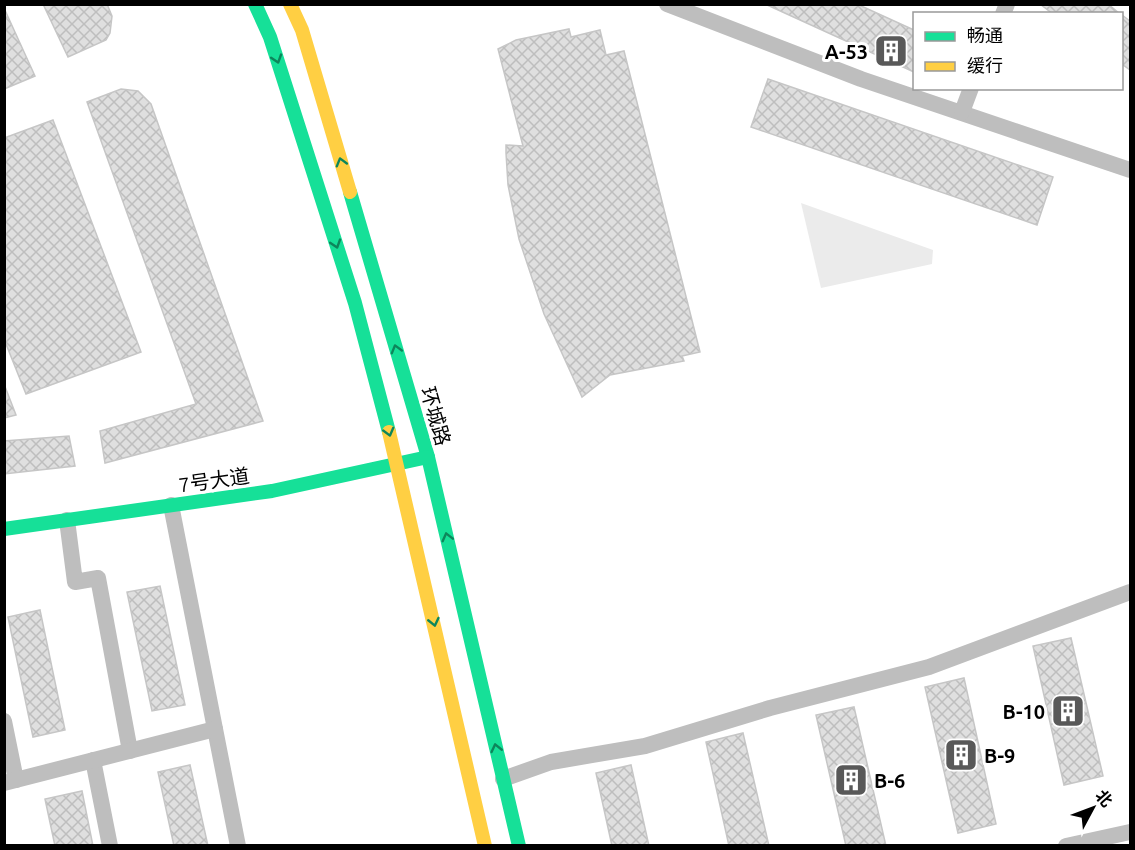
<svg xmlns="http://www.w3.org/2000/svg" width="1135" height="850" viewBox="0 0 1135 850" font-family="Ubuntu,'Noto Sans SC',sans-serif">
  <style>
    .grass { fill: #ebebeb }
    .building { fill: url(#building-cross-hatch); stroke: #c6c6c6; stroke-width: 1.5 }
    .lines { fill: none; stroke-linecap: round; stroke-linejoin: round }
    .street { stroke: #bebebe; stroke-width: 16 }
    .fast { stroke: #16e098; stroke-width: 14 }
    .slow { stroke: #ffcf43; stroke-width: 14 }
    .oneway { stroke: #0d865b }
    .labels { text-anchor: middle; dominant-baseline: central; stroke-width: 6; stroke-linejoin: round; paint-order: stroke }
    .poi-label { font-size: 20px; font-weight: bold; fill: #000; stroke: #fff; text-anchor: end }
    .street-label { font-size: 20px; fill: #000; stroke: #fff }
  </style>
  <defs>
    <pattern id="building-cross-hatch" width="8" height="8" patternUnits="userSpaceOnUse" patternTransform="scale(1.5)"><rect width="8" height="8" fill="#dfdfdf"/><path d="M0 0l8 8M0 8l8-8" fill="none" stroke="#bebebe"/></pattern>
  </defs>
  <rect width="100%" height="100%" fill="#fff"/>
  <path class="grass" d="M801,203L933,250L932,264L821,288Z"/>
  <g class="building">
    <path d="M43,4H107L112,16L110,33L106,40L68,57Z"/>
    <path d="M765,4H857L914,30V72Z"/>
    <path d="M1040,4H1108L1120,14H1053Z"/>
    <path d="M4,8L35,76L4,89Z"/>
    <path d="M1122,15L1130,21V70L1122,64Z"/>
    <path d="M569,29L571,37L600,30L606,55L624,51L700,352L682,356L684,361L610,375L582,397L544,314L519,239L508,185L506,153V145L523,146L498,49L516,40Z"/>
    <path d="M768,79L1053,177L1037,225L751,127Z"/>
    <path d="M121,89L138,91L151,104L263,421L105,463L100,431L196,404L87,102Z"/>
    <path d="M53,120L141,352L26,394L4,339V138Z"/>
    <path d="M4,384L16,415L4,418Z"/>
    <path d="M69,436L75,466L4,474V441Z"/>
    <path d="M160,586L185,705L152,711L127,592Z"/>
    <path d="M40,610L65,730L33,737L8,617Z"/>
    <path d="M1071,638L1103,776L1064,785L1033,646Z"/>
    <path d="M964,678L996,824L958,833L925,687Z"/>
    <path d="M854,707L886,846H846L816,715Z"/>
    <path d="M743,733L769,846H729L706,742Z"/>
    <path d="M190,765L208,846H174L158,772Z"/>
    <path d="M631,765L649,846H612L596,773Z"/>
    <path d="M82,791L93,846H55L45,799Z"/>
  </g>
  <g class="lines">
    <g class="street">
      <path d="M667,4L861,79L1130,170"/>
      <path d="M1003,14L1007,4"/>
      <path d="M962,112L971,88"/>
      <path d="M171,505L238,846"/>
      <path d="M67,520L75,582L98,578L130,751"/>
      <path d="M4,721L16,780"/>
      <path d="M93,760L110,846"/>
      <path d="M503,779L551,762L645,746L770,708L929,667L1130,592"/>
      <path d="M4,783L215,729"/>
      <path d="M1066,846L1130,832"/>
    </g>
    <g class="fast">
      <path d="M255,4L270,37L355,303L389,432"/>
      <path d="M350,192L428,457L519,846"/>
      <path d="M4,529L272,491L428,457"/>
    </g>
    <g class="slow">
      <path d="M290,4L302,30L350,192"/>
      <path d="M389,432L485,846"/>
    </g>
  </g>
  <defs><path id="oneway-chevron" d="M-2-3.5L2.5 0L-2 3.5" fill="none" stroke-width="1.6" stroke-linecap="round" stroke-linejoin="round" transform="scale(1.5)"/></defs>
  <g class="oneway">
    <use href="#oneway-chevron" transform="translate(277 59) rotate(72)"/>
    <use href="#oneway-chevron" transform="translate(341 162) rotate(-106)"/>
    <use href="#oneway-chevron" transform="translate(336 244) rotate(72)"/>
    <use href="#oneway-chevron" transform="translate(396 349) rotate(-106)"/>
    <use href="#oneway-chevron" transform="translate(389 432) rotate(75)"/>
    <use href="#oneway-chevron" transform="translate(447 537) rotate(-104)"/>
    <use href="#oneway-chevron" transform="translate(434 622) rotate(77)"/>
    <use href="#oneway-chevron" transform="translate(496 748) rotate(-103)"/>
  </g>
  <defs>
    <symbol id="building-square" viewBox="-11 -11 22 22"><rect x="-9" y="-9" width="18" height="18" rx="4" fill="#595959" stroke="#fff"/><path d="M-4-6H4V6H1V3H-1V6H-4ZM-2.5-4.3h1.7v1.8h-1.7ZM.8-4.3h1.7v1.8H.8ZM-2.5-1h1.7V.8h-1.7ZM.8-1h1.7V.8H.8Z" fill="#fff"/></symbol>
  </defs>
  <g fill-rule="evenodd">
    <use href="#building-square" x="872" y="32" width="38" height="38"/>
    <use href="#building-square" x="1049" y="692" width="38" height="38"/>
    <use href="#building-square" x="942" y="736" width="38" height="38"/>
    <use href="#building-square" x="832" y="761" width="38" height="38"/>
  </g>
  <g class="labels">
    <g class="poi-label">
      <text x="868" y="51">A-53</text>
      <text x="1045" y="711">B-10</text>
      <text x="984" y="755" text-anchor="start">B-9</text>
      <text x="874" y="780" text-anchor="start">B-6</text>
    </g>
    <g class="street-label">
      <text transform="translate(436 416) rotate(74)">环城路</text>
      <text transform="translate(214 480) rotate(-8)">7号大道</text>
    </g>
  </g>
  <rect width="1135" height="850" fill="none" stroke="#000000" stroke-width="12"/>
  <rect x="913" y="12" width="210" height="78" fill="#ffffff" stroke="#999999" stroke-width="1.5"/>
  <rect x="925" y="32" width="30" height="9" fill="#16e098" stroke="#999999" stroke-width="1.5"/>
  <text x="967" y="42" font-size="18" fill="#000000">畅通</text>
  <rect x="925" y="62" width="30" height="9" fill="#ffcf43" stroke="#999999" stroke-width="1.5"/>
  <text x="967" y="72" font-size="18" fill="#000000">缓行</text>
  <g transform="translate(1093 808) rotate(49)" stroke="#ffffff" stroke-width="4.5" paint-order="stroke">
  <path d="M0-4.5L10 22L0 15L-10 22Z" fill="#000000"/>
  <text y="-9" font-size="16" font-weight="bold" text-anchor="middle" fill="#000000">北</text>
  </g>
</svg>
